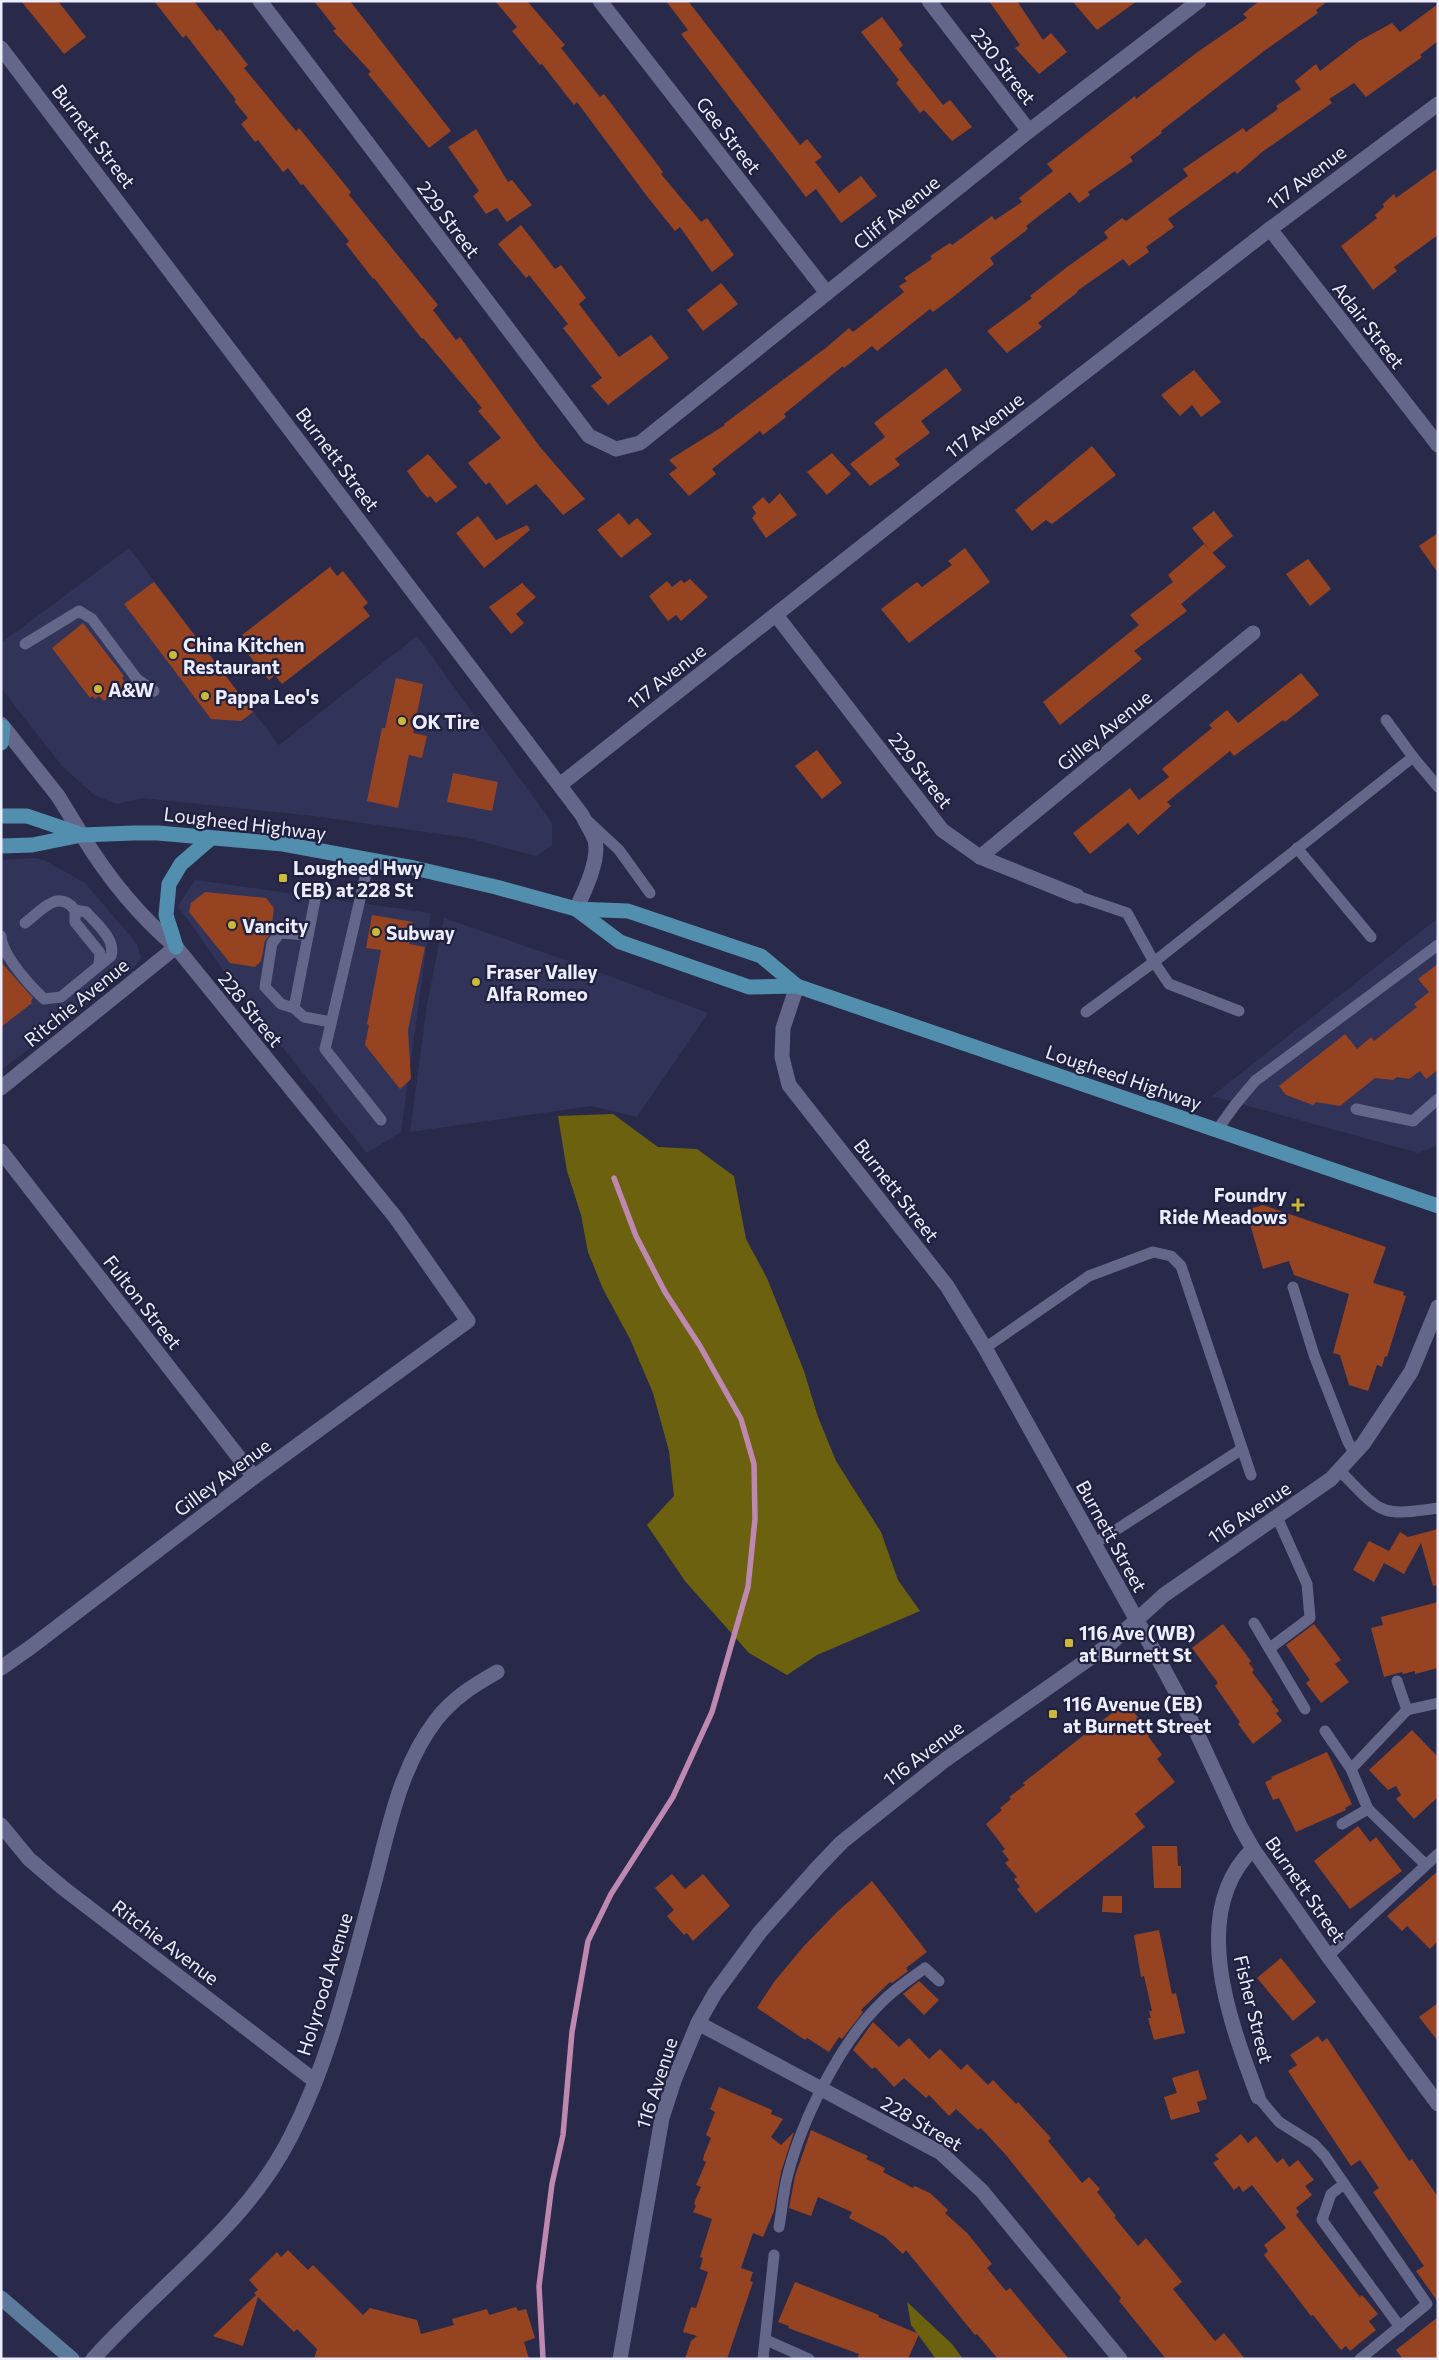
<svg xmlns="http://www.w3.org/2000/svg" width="1439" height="2360" viewBox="0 0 1439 2360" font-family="Commissioner,sans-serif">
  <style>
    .built { fill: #323359 }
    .forest { fill: #6c610f }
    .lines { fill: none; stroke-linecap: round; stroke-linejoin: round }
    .stream { stroke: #be88b1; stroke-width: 5.5 }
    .building { fill: #964322 }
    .service { stroke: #64678a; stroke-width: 11 }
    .minor { stroke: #64678a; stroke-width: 15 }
    .tertiary { stroke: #64678a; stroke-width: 15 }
    .secondary { stroke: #5b7a9c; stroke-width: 15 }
    .primary { stroke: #528eae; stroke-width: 15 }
    .poi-dot { fill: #ccb939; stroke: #20203f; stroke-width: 2 }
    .labels { text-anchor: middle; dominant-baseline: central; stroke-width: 4.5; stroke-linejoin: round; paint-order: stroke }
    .street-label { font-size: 19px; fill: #eceeff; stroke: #20203f }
    .poi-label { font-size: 19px; font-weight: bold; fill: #eceeff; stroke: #20203f; text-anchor: start }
  </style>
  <rect width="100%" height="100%" fill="#292a4a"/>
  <g class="built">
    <path d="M129,548L279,745L417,636L552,823V845L536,856L468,838L314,816L142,798L117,804L94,795L62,766L1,688V643Z"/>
    <path d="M35,858L44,860L85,883L137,944L141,958L134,968L1,1070V860Z"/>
    <path d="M195,880L431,913L401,1132L367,1153L247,1003L178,906Z"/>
    <path d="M444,918L574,963L708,1013L637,1117L591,1106L410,1132L427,1005Z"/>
    <path d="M1438,918V1145L1419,1153L1212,1096Z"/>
  </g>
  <g class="forest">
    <path d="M613,1114L658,1147L697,1149L734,1176L746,1239L767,1278L804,1371L818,1417L836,1461L881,1532L898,1580L920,1611L817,1655L787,1675L749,1653L685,1581L647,1525L674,1496L669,1451L653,1393L630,1339L603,1289L588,1252L581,1215L567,1171L558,1116Z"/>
    <path d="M907,2302L952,2344L963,2359H936L911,2325Z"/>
  </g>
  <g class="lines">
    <path class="stream" d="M543,2359L539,2286L552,2184L563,2135L572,2032L588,1941L611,1894L673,1797L712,1712L748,1587L755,1519L754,1464L741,1419L700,1346L665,1292L636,1236L614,1178"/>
  </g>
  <g class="building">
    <path d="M21,1H58L86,37L64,54Z"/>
    <path d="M154,1H194L217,31L220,29L248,65L244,68L296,131L299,128L351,192L349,195L438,305L433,310L456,340L460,337L540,447L585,499L563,515L536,484L507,505L489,482L486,485L468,463L501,438L478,411L482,408L423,338L422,339L374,278L373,279L346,244L349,241L303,184L301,185L288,168L283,172L258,140L255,142L241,124L248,118L234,101L236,100L186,35L183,38Z"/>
    <path d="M314,1H350L451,131L429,148L368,74L371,72L333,31L336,29Z"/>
    <path d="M495,1H527L565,45L561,48L600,97L604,94L663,172L661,174L701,222L707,218L734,255L712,272L680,227L675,231L646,195L577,102L574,105L542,64L540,65L512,31L517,27Z"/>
    <path d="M666,1H688L800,145L807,139L822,157L815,162L839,193L861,176L877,196L841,223L816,189L806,197L681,34L688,30Z"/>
    <path d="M989,1H1017L1043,40L1051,33L1067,52L1039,74L1015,48L1020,45Z"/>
    <path d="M1072,1H1137L1097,30Z"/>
    <path d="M1259,1H1328L1316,10L1318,13L1264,51L1161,131L1162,133L1130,157L1133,161L1088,192L1090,195L1079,203L1070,192L1026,226L1028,229L990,258L994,264L953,297L933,312L930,309L877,351L872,346L844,368L843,366L784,414L786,417L763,435L760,431L712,469L716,474L689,496L669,474L677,468L669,460L725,425L724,424L827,347L849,328L853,332L904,292L899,286L907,281L904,278L932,259L930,256L950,243L952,245L992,216L995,220L1022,202L1019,198L1053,171L1047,164L1135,96L1136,99L1199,51L1247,18L1243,14Z"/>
    <path d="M1438,4V41L1420,55L1422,57L1366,97L1354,83L1329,99L1332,103L1262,152L1237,174L1235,171L1168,219L1174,227L1146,247L1149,252L1129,266L1123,259L1077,291L1078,292L1038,323L1042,327L1007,353L987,331L1032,298L1030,296L1067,267L1108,238L1104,232L1122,218L1126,221L1188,176L1183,169L1243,128L1246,132L1278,109L1276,106L1301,89L1295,81L1316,64L1320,71L1359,41L1392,23L1400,32Z"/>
    <path d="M882,17L903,45L899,49L943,105L950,100L972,127L952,141L924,110L920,113L896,83L899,80L861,32Z"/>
    <path d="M476,129L508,182L512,180L532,205L507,222L497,208L486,214L473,196L479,191L448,147Z"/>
    <path d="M1438,168V235L1394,267L1397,271L1373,290L1341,246L1377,218L1375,215L1384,207L1383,204L1394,194L1396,198Z"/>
    <path d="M521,225L555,269L561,265L586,298L579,304L619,357L651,335L669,358L608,405L591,386L602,378L563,328L568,324L529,275L526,278L498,244Z"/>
    <path d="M721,283L738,304L703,331L687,310Z"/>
    <path d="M946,368L962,390L921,421L930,433L895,459L900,465L870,486L850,464L885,437L874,423Z"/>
    <path d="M1194,370L1221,402L1201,417L1192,405L1180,416L1161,395Z"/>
    <path d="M1092,446L1116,475L1052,524L1046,520L1032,531L1015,510Z"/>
    <path d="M832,453L851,474L827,495L807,472Z"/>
    <path d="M428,454L457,487L436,503L430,496L428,498L422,492L407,471Z"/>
    <path d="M780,493L797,515L766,538L752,518L756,513L752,507L763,497L769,504Z"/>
    <path d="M1214,511L1233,536L1212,553L1192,528Z"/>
    <path d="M619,513L629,525L637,518L652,534L621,558L597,530Z"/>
    <path d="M478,516L496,540L527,525L530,530L484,568L456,533Z"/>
    <path d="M1438,533V573L1419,546Z"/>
    <path d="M1204,544L1226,567L1181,604L1187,611L1134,651L1142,659L1060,725L1043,702L1139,625L1130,615L1173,582L1168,575Z"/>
    <path d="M965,548L990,582L909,643L881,609L917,582L922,587L952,565L948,561Z"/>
    <path d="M1308,559L1331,589L1310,606L1286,574Z"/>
    <path d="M330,567L337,576L343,571L368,603L363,607L370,616L282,684L275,675L269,680L244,649L250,645L242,635Z"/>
    <path d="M690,579L708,597L681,621L676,615L668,621L649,596L667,581L672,587L681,580L684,583Z"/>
    <path d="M154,582L253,712L241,721L211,719L124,604Z"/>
    <path d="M522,583L536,597L516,614L524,623L511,634L489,607Z"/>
    <path d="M83,623L124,676L122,678L126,684L104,701L99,696L95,699L93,696L90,698L52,648Z"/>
    <path d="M1301,673L1319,695L1285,722L1283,720L1234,756L1230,751L1167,802L1171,806L1138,835L1128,823L1090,854L1073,833L1130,788L1139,800L1169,777L1162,769L1212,728L1209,725L1227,710L1238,723Z"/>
    <path d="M396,678L423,684L413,733L427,736L422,758L409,755L398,808L367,801L382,728H385Z"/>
    <path d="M817,750L842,783L822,799L795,766Z"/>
    <path d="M453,773L498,782L492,811L447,802Z"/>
    <path d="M205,892L266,898L274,908L271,933L265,941L261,961L255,967L230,963L189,912L191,903Z"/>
    <path d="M372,915L413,922L409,944L425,947L408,1030L411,1079L400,1089L365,1045L369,1025L367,1024L381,950L366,948Z"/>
    <path d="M1,962L33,998L31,1001L32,1003L1,1027Z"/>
    <path d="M1438,964V1070L1426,1079L1420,1071L1409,1079L1397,1077L1393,1080L1375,1078L1340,1106L1316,1102L1313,1105L1286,1095L1279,1086L1345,1034L1357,1049L1371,1037L1374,1041L1417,1007L1414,1004L1429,992L1418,979Z"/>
    <path d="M1263,1205L1386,1247L1373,1283L1404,1292L1403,1295L1406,1296L1387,1357L1385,1356L1382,1367L1377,1365L1368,1391L1349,1385L1340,1355L1333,1353L1349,1294L1294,1275L1289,1261L1263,1269L1246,1210Z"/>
    <path d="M1438,1529V1585L1433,1586L1421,1543L1404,1574L1384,1563L1374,1582L1353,1570L1369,1541L1389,1551L1400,1532L1408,1537Z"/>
    <path d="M1438,1602V1668L1415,1674V1671L1403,1674L1402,1672L1384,1677L1371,1628L1383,1625L1381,1617Z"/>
    <path d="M1223,1624L1251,1661L1249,1663L1254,1670L1252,1672L1273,1700L1271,1701L1279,1711L1276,1713L1282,1721L1253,1744L1238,1724L1240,1722L1215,1686L1218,1683L1192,1648Z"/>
    <path d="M1314,1624L1341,1660L1335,1664L1349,1682L1321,1703L1306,1683L1310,1680L1286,1645Z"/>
    <path d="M1126,1702L1151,1734L1148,1736L1162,1755L1157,1759L1175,1782L1135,1814L1145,1827L1036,1913L1017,1889L1020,1887L1014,1879L1017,1877L1005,1863L1009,1860L1002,1851L1005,1849L986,1824L1002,1810L1000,1808L1011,1799L1009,1797L1025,1785L1023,1783Z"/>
    <path d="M1412,1730L1438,1757V1797L1414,1819L1396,1799L1401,1795L1396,1786L1388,1790L1369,1770Z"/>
    <path d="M1327,1752L1352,1804L1345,1808L1346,1810L1296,1832L1279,1798L1273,1800L1265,1782L1272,1779L1271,1777Z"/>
    <path d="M1358,1826L1370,1842L1376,1837L1402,1871L1350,1909L1314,1861Z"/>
    <path d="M1152,1846H1177L1178,1866H1181V1888H1154Z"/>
    <path d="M1438,1871V1941L1430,1949L1407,1926L1402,1931L1387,1916Z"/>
    <path d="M672,1874L685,1889L703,1874L730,1906L693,1941L687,1933L684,1935L667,1916L674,1910L655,1888Z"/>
    <path d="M872,1881L927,1952L906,1968L908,1971L892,1983L890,1982L861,2010L863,2012L842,2039L839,2037L829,2052L807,2038L805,2040L757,2008L774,1982L804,1946L838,1911Z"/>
    <path d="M1103,1896H1122V1913L1102,1912Z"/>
    <path d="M1159,1930L1172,1994L1176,1993L1185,2033L1154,2040L1148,2018H1151L1149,2011H1152L1144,1976L1141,1977L1134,1935Z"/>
    <path d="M1281,1958L1316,2002L1293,2021L1257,1978Z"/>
    <path d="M919,1981L939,2000L924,2015L903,1994Z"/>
    <path d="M1438,2003V2041L1419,2017Z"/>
    <path d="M873,2022L899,2047L909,2038L929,2059L940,2049L961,2070L967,2064L988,2085L993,2080L1016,2104L1018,2102L1051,2138L1048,2141L1082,2183L1089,2177L1100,2189L1097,2192L1116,2216L1114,2217L1138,2246L1146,2238L1182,2282L1173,2289L1215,2341L1224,2333L1245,2359H1166L1119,2301L1121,2298L1006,2155L981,2128L978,2130L956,2109L949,2116L929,2095L926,2098L904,2078L894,2087L875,2067L872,2069L853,2050Z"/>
    <path d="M1318,2036L1322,2042L1327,2038L1409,2161L1412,2159L1438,2197V2302L1416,2271L1424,2266L1373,2192L1379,2188L1360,2160L1351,2166L1288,2071L1297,2065L1290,2055Z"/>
    <path d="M1198,2070L1207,2099L1197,2102L1200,2112L1171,2120L1164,2097L1177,2093L1172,2078Z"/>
    <path d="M719,2087L772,2110L771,2114L783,2119L771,2137L781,2145L794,2132L781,2172L774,2211L763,2237L753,2233L741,2268L753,2272L750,2281L753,2282L727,2359H685L691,2341L697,2336L683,2332L691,2307L696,2308L708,2272L700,2269L703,2258L700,2257L712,2219L693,2212L696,2206L694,2203L701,2187L696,2185L706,2162L703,2160L704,2155L711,2138L706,2135L715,2112L710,2109L711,2107Z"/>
    <path d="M811,2130L868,2156L866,2159L885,2168L883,2172L913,2188L915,2186L930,2193L948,2210L945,2213L968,2234L992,2264L987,2268L1006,2291L1010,2288L1069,2359H998L977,2334L975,2335L906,2250L903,2254L885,2237L849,2218L852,2212L818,2197L811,2216L789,2208L795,2176Z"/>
    <path d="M1241,2134L1248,2143L1256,2136L1277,2163L1283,2158L1289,2167L1298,2160L1314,2180L1305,2186L1312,2195L1296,2208L1299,2212L1296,2215L1360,2297L1362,2295L1378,2314L1369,2321L1376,2330L1350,2351L1346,2346L1341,2350L1313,2315L1311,2316L1264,2255L1268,2251L1264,2245L1286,2228L1252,2185L1243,2192L1239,2186L1234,2190L1213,2163L1219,2159L1215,2155Z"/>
    <path d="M288,2250L308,2270L313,2265L363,2315L370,2308L417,2320L421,2334L454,2325L452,2319L487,2309L489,2315L516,2307L518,2311L526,2309L535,2338L524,2342L529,2359H314L317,2349L297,2329L294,2332L258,2297L243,2346L213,2336L256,2295L254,2293L258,2290L249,2280L277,2252L281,2257Z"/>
    <path d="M795,2282L879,2315L878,2317L919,2334L908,2359H857L859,2354L788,2328L789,2326L778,2322Z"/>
    <path d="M1438,2317V2359H1403L1396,2350Z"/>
  </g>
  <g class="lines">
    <g class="service">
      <path d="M25,644L79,611L92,619L137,679L154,691"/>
      <path d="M1413,757L1438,787"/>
      <path d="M589,822L619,850L650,893"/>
      <path d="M1297,848L1371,937"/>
      <path d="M369,861L325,1049L381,1120"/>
      <path d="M1077,896L1127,913L1154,962L1413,757L1386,720"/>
      <path d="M315,900L294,1008L304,1017L331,1022"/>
      <path d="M75,910V922L100,953L99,965"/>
      <path d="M1,936C2,955 30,986 44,999L61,997L111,956C116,939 96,923 86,912L75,910C58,888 41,911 25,923"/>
      <path d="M294,1008L281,1004L265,987L272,943L280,933L308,935"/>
      <path d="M1086,1012L1154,962L1169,984L1239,1011"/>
      <path d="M1356,1109L1413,1121L1438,1099"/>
      <path d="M1217,1130L1235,1105L1255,1081L1438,945"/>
      <path d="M1293,1287L1314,1355L1348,1442L1355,1454"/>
      <path d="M985,1348L1089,1276L1153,1252L1171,1256L1181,1266L1251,1475"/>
      <path d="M1340,1471C1382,1513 1377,1517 1438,1508"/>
      <path d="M1094,1544L1242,1449"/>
      <path d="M1254,1623L1305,1709"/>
      <path d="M1270,1648L1310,1618L1307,1584L1277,1517"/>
      <path d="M1397,1681L1407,1710"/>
      <path d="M1325,1731L1351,1769L1368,1809L1426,1865"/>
      <path d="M1351,1769L1407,1710L1438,1703"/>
      <path d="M1342,1824L1368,1809"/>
      <path d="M1328,1956L1438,1854"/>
      <path d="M1258,2097L1279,2122L1314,2144L1325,2156L1427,2304L1360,2359"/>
      <path d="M1344,2184L1331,2194L1322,2220L1400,2327"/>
      <path d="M779,2227C782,2210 783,2192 788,2174C802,2120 840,2043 880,2004C893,1990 910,1979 925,1968L939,1981"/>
      <path d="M766,2340L809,2359"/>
      <path d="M763,2359L774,2255"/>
    </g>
    <g class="minor">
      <path d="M260,1L589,436L616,449L640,443L1029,131L1199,1"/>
      <path d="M600,1L827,293"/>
      <path d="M929,1L1029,131"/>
      <path d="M1,48L582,815C586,823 592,832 595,840C600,860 584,892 576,909"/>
      <path d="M1270,229L1438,445"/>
      <path d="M776,615L942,830L980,857L1077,896"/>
      <path d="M561,784L983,451L1270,229L1438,104"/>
      <path d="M980,857L1253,633"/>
      <path d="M797,986L783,1028L782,1057L789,1085L947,1286L985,1348L1154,1651L1189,1716L1240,1826L1253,1849L1328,1956L1438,2104"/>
      <path d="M1,1088L176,947"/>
      <path d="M1,1151L254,1477"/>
      <path d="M1,1668L31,1647L254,1477L468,1321L396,1218L176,947C137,914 108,878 82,835"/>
      <path d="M1,1825L29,1859L63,1888L315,2081"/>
      <path d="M1253,1849C1187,1913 1231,2024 1258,2097"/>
      <path d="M698,2023L941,2153L982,2191L1120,2359"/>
      <path d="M93,2359C159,2285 244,2228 290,2138C330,2060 349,1976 372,1892C388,1833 398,1770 436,1720C453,1698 474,1685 497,1672"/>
    </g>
    <g class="tertiary">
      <path d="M1,724L58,796L82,835"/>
      <path d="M620,2359L662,2118L675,2078L698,2023L715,1993L760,1932L818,1867L842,1842L945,1760L1110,1644L1164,1595L1331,1479L1363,1444L1411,1372L1438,1307"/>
    </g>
    <path class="secondary" d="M1,2298L72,2359"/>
    <g class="primary">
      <path d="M1,743L3,727"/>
      <path d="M1,816H27L80,834"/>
      <path d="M1,846L32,845L82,835L133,833H158L283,844L414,868L496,887L576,909L628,911L761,956L797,986L1438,1206"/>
      <path d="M576,909L620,942L749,987L797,986"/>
      <path d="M176,947L166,915L169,884L181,864L210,839"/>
    </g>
  </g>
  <g class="poi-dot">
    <circle cx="173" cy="655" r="5"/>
    <circle cx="98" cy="689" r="5"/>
    <circle cx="205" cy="696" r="5"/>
    <circle cx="402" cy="721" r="5"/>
    <rect x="278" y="873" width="10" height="10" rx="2.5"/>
    <circle cx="232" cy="925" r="5"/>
    <circle cx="376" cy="932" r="5"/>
    <circle cx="476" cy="982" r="5"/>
    <path d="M1295.5 1197.5h5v5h5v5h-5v5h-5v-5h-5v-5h5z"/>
    <rect x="1064" y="1638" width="10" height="10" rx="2.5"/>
    <rect x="1048" y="1709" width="10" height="10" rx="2.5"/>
  </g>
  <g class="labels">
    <g class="street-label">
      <text transform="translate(1004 66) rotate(52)">230 Street</text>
      <text transform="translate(729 135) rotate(52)">Gee Street</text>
      <text transform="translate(94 136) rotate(53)">Burnett Street</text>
      <text transform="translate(1306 177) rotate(-37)">117 Avenue</text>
      <text transform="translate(896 212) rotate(-39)">Cliff Avenue</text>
      <text transform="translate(449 219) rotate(53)">229 Street</text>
      <text transform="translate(1369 325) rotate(52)">Adair Street</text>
      <text transform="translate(984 425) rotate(-38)">117 Avenue</text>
      <text transform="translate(338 459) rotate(53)">Burnett Street</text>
      <text transform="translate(666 676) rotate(-38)">117 Avenue</text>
      <text transform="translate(1104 730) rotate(-39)">Gilley Avenue</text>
      <text transform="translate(921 770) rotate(52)">229 Street</text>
      <text transform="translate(245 823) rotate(7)">Lougheed Highway</text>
      <text transform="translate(76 1002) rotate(-39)">Ritchie Avenue</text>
      <text transform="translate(251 1009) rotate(51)">228 Street</text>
      <text transform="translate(1124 1077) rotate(19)">Lougheed Highway</text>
      <text transform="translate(897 1190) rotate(52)">Burnett Street</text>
      <text transform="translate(143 1302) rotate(52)">Fulton Street</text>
      <text transform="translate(222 1477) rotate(-37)">Gilley Avenue</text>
      <text transform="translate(1249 1512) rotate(-34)">116 Avenue</text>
      <text transform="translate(1112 1536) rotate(61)">Burnett Street</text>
      <text transform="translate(923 1753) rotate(-37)">116 Avenue</text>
      <text transform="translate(1306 1889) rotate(55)">Burnett Street</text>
      <text transform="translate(166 1942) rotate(37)">Ritchie Avenue</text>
      <text transform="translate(324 1984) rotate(-73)">Holyrood Avenue</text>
      <text transform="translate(1254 2009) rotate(76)">Fisher Street</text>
      <text transform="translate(656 2083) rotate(-72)">116 Avenue</text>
      <text transform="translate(922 2123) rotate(30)">228 Street</text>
    </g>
    <g class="poi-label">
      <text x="183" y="644">China Kitchen<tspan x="183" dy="22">Restaurant</tspan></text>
      <text x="108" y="689">A&amp;W</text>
      <text x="215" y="696">Pappa Leo's</text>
      <text x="412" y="721">OK Tire</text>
      <text x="293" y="867">Lougheed Hwy<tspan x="293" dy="22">(EB) at 228 St</tspan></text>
      <text x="242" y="925">Vancity</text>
      <text x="386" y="932">Subway</text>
      <text x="486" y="971">Fraser Valley<tspan x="486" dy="22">Alfa Romeo</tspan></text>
      <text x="1287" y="1194" text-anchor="end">Foundry<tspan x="1287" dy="22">Ride Meadows</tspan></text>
      <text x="1079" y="1632">116 Ave (WB)<tspan x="1079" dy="22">at Burnett St</tspan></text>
      <text x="1063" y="1703">116 Avenue (EB)<tspan x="1063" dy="22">at Burnett Street</tspan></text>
    </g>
  </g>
  <rect width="1439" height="2360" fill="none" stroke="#eceeff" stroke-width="5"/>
</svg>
